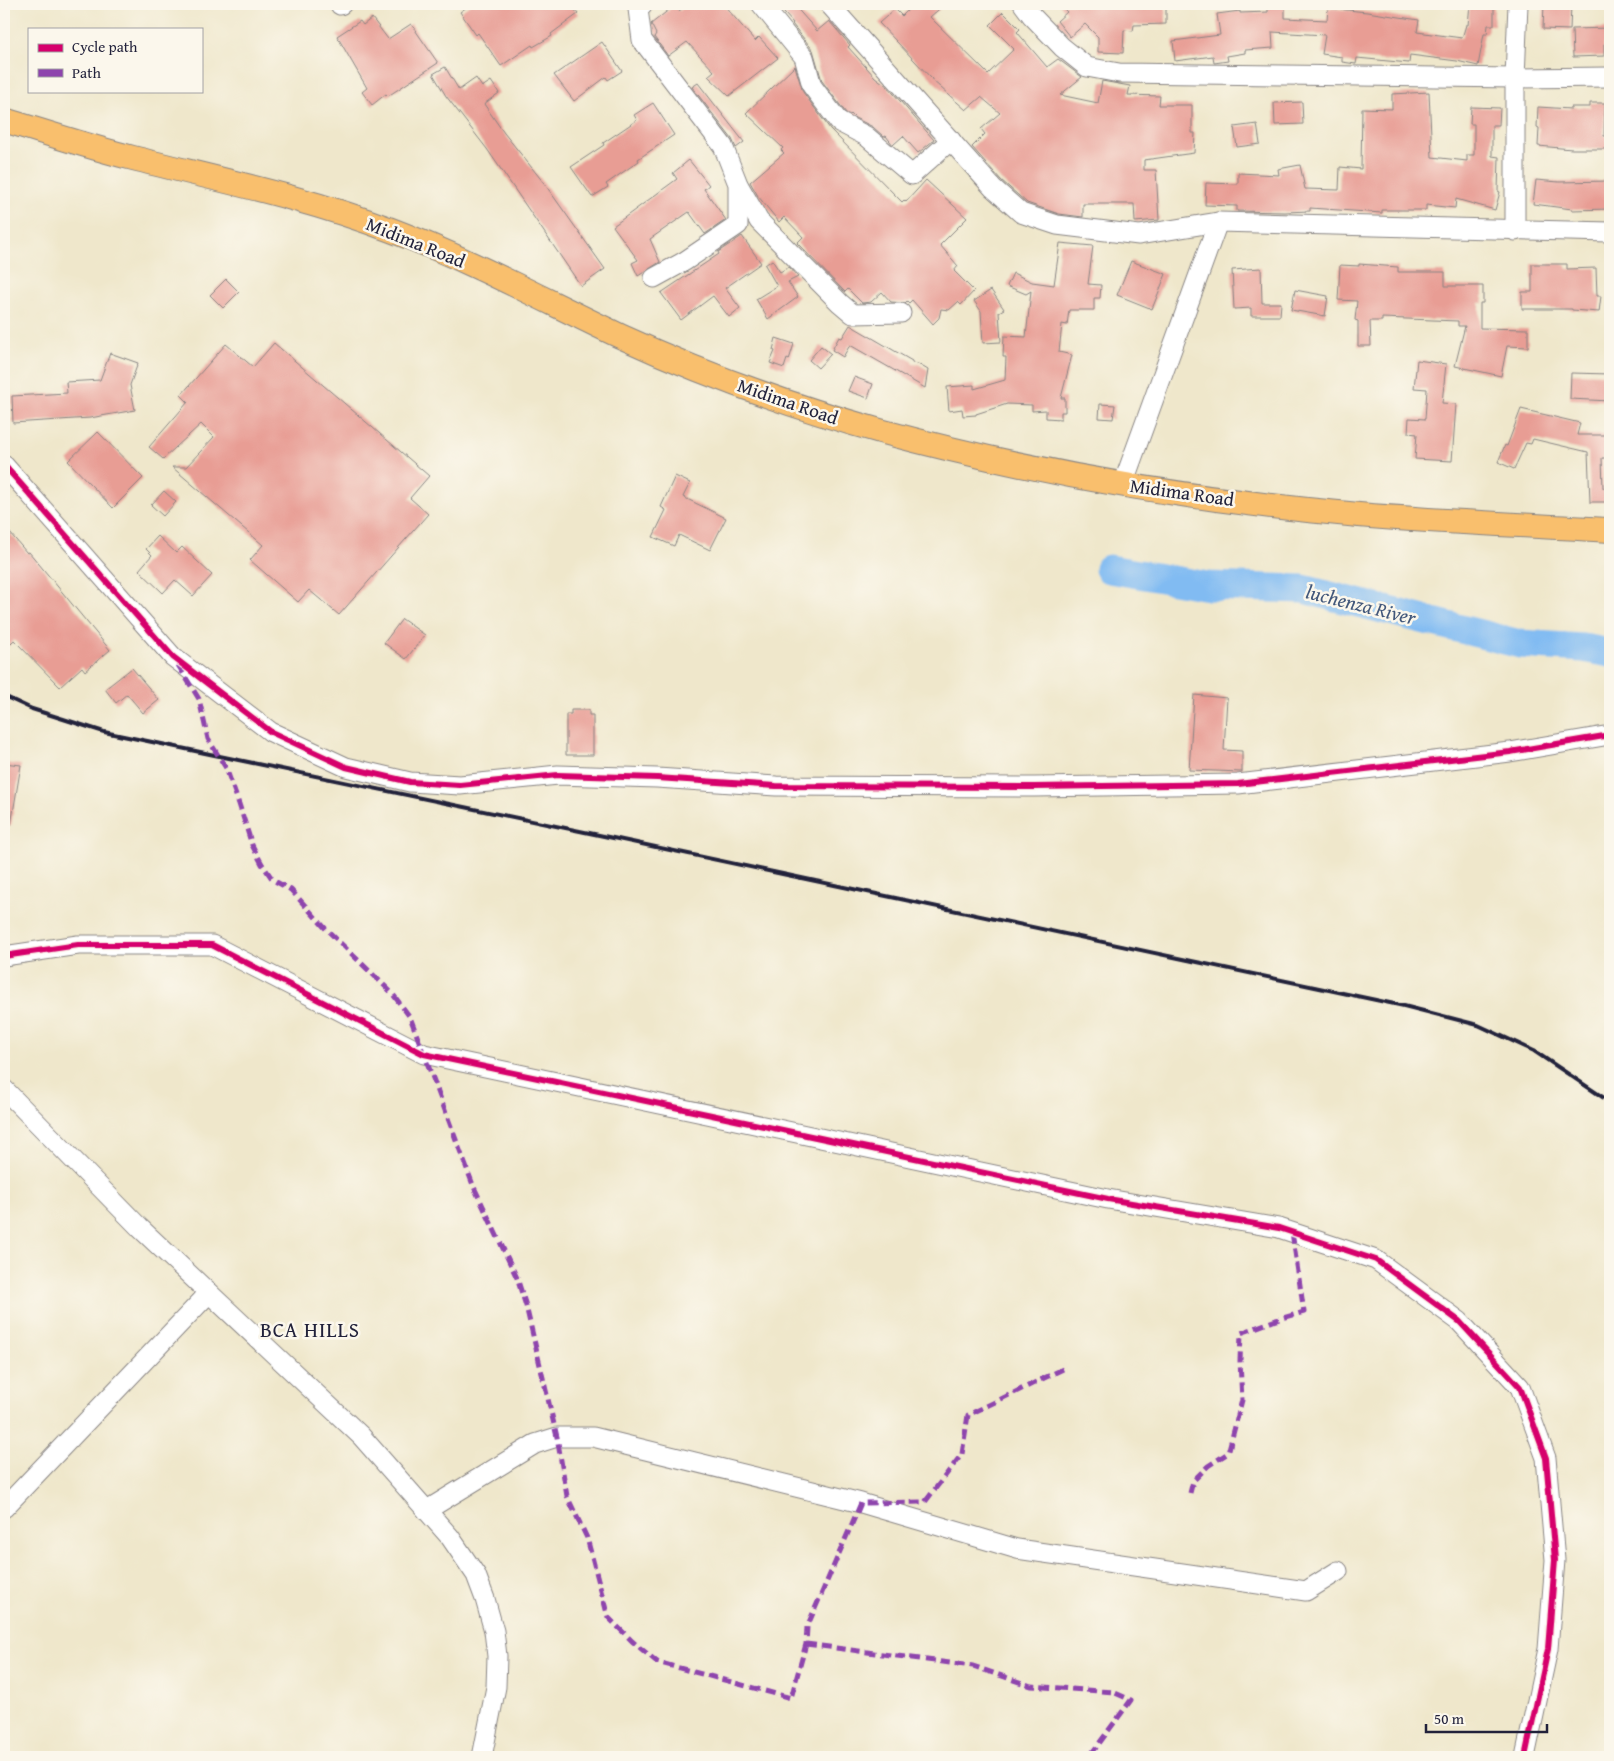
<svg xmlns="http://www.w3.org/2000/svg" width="1614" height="1761" viewBox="0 0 1614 1761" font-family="'Gentium Book Plus',serif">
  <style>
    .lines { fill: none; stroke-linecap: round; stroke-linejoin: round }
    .river { stroke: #81bbf2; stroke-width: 29 }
    .building { fill: #e89d94 }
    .minor-casing { stroke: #888483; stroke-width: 21 }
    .major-casing { stroke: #888483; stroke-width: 26 }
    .minor { stroke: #fff; stroke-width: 19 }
    .major { stroke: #f9bf6d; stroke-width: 24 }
    .rail { stroke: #22223b; stroke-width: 4 }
    .quiet { stroke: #8e44ad; stroke-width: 5; stroke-dasharray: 10 5; stroke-linecap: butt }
    .cycleway-casing { stroke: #fbf7ec; stroke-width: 9 }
    .cycleway { stroke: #d6006c; stroke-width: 6 }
    .labels { text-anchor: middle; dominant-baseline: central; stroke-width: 5; stroke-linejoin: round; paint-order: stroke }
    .street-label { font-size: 19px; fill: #22223b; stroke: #fbf7ec }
    .water-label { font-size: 20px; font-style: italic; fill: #43587b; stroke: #fbf7ec }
    .quarter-label { font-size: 21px; letter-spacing: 1px; fill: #22223b; stroke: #fbf7ec }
  </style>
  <rect width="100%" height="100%" fill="#fbf7ec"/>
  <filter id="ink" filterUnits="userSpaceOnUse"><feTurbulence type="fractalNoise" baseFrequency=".02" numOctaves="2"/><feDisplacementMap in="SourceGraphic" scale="10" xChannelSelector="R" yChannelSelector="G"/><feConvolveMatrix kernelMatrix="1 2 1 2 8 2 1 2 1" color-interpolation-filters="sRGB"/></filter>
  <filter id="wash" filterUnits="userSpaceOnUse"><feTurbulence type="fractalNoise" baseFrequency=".0096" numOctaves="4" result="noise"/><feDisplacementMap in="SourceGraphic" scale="20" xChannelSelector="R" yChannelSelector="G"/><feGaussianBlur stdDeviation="1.12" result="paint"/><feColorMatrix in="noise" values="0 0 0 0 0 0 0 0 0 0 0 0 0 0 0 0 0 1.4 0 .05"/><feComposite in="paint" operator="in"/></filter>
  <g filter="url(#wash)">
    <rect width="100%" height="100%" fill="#efe7cb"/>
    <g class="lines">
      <path class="river" d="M1109,569L1208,586L1303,589L1520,644L1583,648L1610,653"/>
    </g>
    <g id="blocks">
      <g class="building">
        <path d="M471,4H570L578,14L551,34L552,36L533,47L532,45L501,66L478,33L476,35L460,12Z"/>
        <path d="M688,4H723L755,41L759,37L778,58L729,96L708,76L714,71L687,42L668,56L654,37L656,34L651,24L675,5L679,11Z"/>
        <path d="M776,4H793L817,31L829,21L850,45L848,47L875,77L887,86L934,140L918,153L903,136L893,145L886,136L884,137L873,127L855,118L851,114L850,115L846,113L822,81L813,50L792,24L793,23Z"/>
        <path d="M914,4H945L930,17L988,74L1014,49L990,25L1003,12L1020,29L1017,32L1047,67L1058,59L1082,77L1060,95L1098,103L1102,81L1130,86L1128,95L1160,96L1159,105H1192V133H1195L1194,153L1144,160V170H1156L1159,220L1135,222L1134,204H1083V217L1059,214L1027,203L1001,180L972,147L985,134L981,129L1000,113L981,97L966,110L932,80V79L879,23L895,9L902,16Z"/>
        <path d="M1059,4H1166V24L1134,25L1133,31L1124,30L1123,53L1098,52V37L1085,24L1070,37L1057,21L1067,12Z"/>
        <path d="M1268,4L1285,6V18L1327,20L1328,8L1367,12L1419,20L1417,32L1462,38L1466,25H1468L1470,4H1494V25H1488L1487,34H1484L1478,66L1457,61L1410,55L1409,63L1357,58L1356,64L1342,62V57L1322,54L1325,35L1272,32L1273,48L1245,50V53L1227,56L1228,61L1214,63L1213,56L1175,61L1173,41L1220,35L1217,14L1240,11V13L1268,12Z"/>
        <path d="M1544,4H1571L1570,30L1543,29Z"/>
        <path d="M372,18L388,39L411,24L438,63L388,96L386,94L372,105L362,92L367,88L337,36L360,21L363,25Z"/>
        <path d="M1610,28V44H1604V56L1573,57L1572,29Z"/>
        <path d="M602,42L622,71L608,80L606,77L574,101L554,75Z"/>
        <path d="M795,66L803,92L830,129L902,202L904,200L906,202L926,180L967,218L940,245L958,266L954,271L974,291L961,305L958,302L949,310L941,309L939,318L933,324L912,300L909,303L907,301L905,303L891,302L882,292L871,302L862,303L848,289L845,292L797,243L803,237L784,217L779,222L758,196L750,182L784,153L781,150L783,148L746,113Z"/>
        <path d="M445,67L459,90L476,78L482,87L491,81L499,93L484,104L504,133L544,183L605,269L581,286L487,149L446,96L433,74Z"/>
        <path d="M698,83L744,142L736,148L732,139L692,87Z"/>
        <path d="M1429,92L1432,157L1467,161V155H1474V124H1470L1471,107L1500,108L1499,125H1492V156L1499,157L1498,191L1500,192L1495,210L1456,199L1455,208L1426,205V210H1382V213L1310,208V211L1285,212L1237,211V206L1205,205L1206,183L1238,184V173L1279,175L1278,169L1300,165L1305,189L1339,190L1340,167L1361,169L1362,108L1392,109V94Z"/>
        <path d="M1302,102L1303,124L1275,125L1274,103Z"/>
        <path d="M653,103L674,135L638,159L639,161L606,184L608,187L592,197L571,167L604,145L603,143L637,120L634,115Z"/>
        <path d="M1590,103H1605L1604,136H1610V149H1572L1538,146L1539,128L1537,127L1538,107L1571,109V107H1590Z"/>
        <path d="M1257,124L1260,144L1237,147L1234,127Z"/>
        <path d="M689,160L709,185L704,189L726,220L705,234L689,212L650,239L660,262L638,276L632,263L638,260L613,226L677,179L673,173Z"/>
        <path d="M1536,180L1559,182L1610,181V209L1572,210V209L1533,204Z"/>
        <path d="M742,236L761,263L725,288L740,308L729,317L713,296L681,320L661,293L719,254L718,252Z"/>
        <path d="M1060,243L1093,246L1088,284L1101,285L1100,298H1094V310H1069L1067,325L1062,324L1059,352L1072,355L1061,398H1065V412H1061V419L1046,418V410L1032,411V405L1007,404L976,414V415L963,416L962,409L949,411L947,387L974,385V389L1005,380L1006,357H1003L1004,336L1026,337L1031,291L1026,294L1007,286L1013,273L1032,282L1054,285Z"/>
        <path d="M772,260L780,272L789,267L798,277L788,282L798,297L768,319L756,299L777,286L765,265Z"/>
        <path d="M1131,261L1166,274L1152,309L1117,295Z"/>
        <path d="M1359,264L1398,267V272H1445V286H1483V303H1480V328L1528,329V347L1507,346L1501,376L1455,366L1465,326H1458V321L1382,318V321H1370L1371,346H1358V321L1355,320L1357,301L1338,300L1340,265L1359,266Z"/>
        <path d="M1532,264H1567V269L1596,268L1597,296H1601L1599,312L1572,310V309H1522V292H1532Z"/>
        <path d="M1261,268L1262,303H1281L1280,316H1251V308L1234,309L1232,270Z"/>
        <path d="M226,279L239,292L223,308L210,295Z"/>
        <path d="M991,290L1004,309L999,312L1001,342L983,343L981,311L974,301Z"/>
        <path d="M1295,290L1328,296L1325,316L1291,310Z"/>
        <path d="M850,325L912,361V363L918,364L928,370L925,388L850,345L843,357L832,350L839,337L842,338Z"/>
        <path d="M776,338L794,344L789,360L787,359L784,368L770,363L775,351L773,350Z"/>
        <path d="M274,343L429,476L410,498L428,514L339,615L309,590L298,602L250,560L263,545L172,467H186L214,437L201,424L163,459L149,447L188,402L181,395L226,344L253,367Z"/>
        <path d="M821,346L831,354L818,368L809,360Z"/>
        <path d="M110,353L138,363L130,385L135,410L90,418L13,423L12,396L67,393L66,382L100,380Z"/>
        <path d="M1417,360L1446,364L1442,403L1456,404L1452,461L1415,459L1417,434L1408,433L1409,418L1425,419L1427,389L1414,388Z"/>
        <path d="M1571,373L1610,374V401L1570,399Z"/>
        <path d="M854,377L873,384L868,398L848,391Z"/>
        <path d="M1100,404L1115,405L1113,419L1099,418Z"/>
        <path d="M1521,409L1580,423L1577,435H1610L1609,458H1602L1603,488L1610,487V502H1590L1588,452L1533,439L1531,444L1526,443L1514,469L1498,462L1505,445L1507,446Z"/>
        <path d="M98,432L143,478L113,508L68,461Z"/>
        <path d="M675,476L690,483L683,497L726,518L710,550L679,535L674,546L653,537L666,510L661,507Z"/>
        <path d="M164,491L176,502L163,516L151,505Z"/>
        <path d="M4,526L27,553L29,552L110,650L85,671L82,667L60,687L14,640L4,650Z"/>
        <path d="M158,536L176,553L182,547L212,575L193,596L175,580L163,593L139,570L152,555L146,549Z"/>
        <path d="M402,619L425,635L406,659L384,643Z"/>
        <path d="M132,668L159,700L143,713L127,694L116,703L105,689Z"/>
        <path d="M1194,695L1227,698L1224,750L1242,751V772L1189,770Z"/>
        <path d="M571,710H589V715H593V755H566V714H571Z"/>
        <path d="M4,763L21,765L11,825H4Z"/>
      </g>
    </g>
  </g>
  <g filter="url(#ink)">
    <use href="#blocks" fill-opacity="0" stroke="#888483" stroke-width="1"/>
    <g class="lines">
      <defs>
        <g id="minor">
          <path d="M643,4L638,9L642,40L723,146L738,184V225L685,261L654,278"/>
          <path d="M761,4L804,57L812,86L839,122L866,136L912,175L951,140"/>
          <path d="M829,4L993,188L1021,213L1057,225L1139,235L1218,222L1610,232"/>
          <path d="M1023,4L1032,16L1062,47L1087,67L1119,73L1515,78L1610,77"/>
          <path d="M340,5L342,4"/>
          <path d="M739,186L759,221L840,303L853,314L901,313"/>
          <path d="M1515,231V78L1518,4"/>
          <path d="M4,465L173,657L271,732L346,767L410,782L460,785L558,775L657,778L776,786L1034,787L1238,784L1510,752L1610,735"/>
          <path d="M1123,484L1218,222"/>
          <path d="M4,956L78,945H212L424,1054L1108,1199L1279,1228L1376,1260L1459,1321L1520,1387L1546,1458L1555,1560L1548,1649L1525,1757"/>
          <path d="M4,1089L140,1228L361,1436L450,1537L476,1575L485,1599L494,1631L497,1656L496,1687L482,1757"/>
          <path d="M4,1508L209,1293"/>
          <path d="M427,1510L535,1444L557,1437H593L861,1503L1017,1549L1306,1591L1338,1571"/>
        </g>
        <path id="major" d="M4,120C47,133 89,147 133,158C220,180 307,198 391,230C470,260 544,300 620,336C703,374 791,406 880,431C1035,473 1198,501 1359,515C1442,522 1527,525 1610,530"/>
      </defs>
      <use href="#minor" class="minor-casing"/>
      <use href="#major" class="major-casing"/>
      <use href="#minor" class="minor"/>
      <use href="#major" class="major"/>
      <path class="rail" d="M4,696L32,709L104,732L599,835L1404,1006L1478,1025L1534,1051L1610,1102"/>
      <g class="quiet">
        <path d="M178,665L199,699L208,739L226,768L239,804L252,845L262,864L273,880L291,890L326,929L392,993L410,1017L473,1185L517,1278L526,1306L557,1437L567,1496L587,1538L608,1617L632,1641L657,1662L791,1698L806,1644L807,1627L861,1503L925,1502L962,1454L968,1415L1063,1369"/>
        <path d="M1190,1493L1193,1481L1208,1466L1228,1453L1242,1400L1240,1361L1241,1333L1276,1320L1304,1312L1292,1232"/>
        <path d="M806,1644L973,1666L1031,1686L1113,1692L1131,1700L1092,1753L1091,1757"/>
      </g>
      <defs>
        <g id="cycleway">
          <path d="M4,465L173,657L271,732L346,767L410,782L460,785L558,775L657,778L776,786L1034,787L1238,784L1510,752L1610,735"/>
          <path d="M4,956L78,945H212L424,1054L1108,1199L1279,1228L1376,1260L1459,1321L1520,1387L1546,1458L1555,1560L1548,1649L1525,1757"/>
        </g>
      </defs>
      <use href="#cycleway" class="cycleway-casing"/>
      <use href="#cycleway" class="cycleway"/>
    </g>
  </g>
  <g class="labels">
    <g class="street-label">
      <text transform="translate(416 242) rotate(22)">Midima Road</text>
      <text transform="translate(788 401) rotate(19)">Midima Road</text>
      <text transform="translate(1182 492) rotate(8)">Midima Road</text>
    </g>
    <g class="water-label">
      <text transform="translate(1361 604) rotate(14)">luchenza River</text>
    </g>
    <g class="quarter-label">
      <text x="310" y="1329">BCA HILLS</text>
    </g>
  </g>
  <rect width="1614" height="1761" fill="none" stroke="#fbf7ec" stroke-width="20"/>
  <rect x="28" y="28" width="175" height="65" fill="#fbf7ec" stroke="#a4a2a5"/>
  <rect x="38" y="44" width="25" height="8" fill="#d6006c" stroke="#a4a2a5"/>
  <text x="72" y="52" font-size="15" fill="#22223b">Cycle path</text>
  <rect x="38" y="69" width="25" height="8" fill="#8e44ad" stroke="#a4a2a5"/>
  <text x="72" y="78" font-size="15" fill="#22223b">Path</text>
  <path d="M1426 1724v8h121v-8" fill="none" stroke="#22223b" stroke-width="2.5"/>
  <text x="1434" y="1724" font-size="15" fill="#22223b" stroke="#fbf7ec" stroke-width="4" paint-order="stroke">50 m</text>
</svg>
